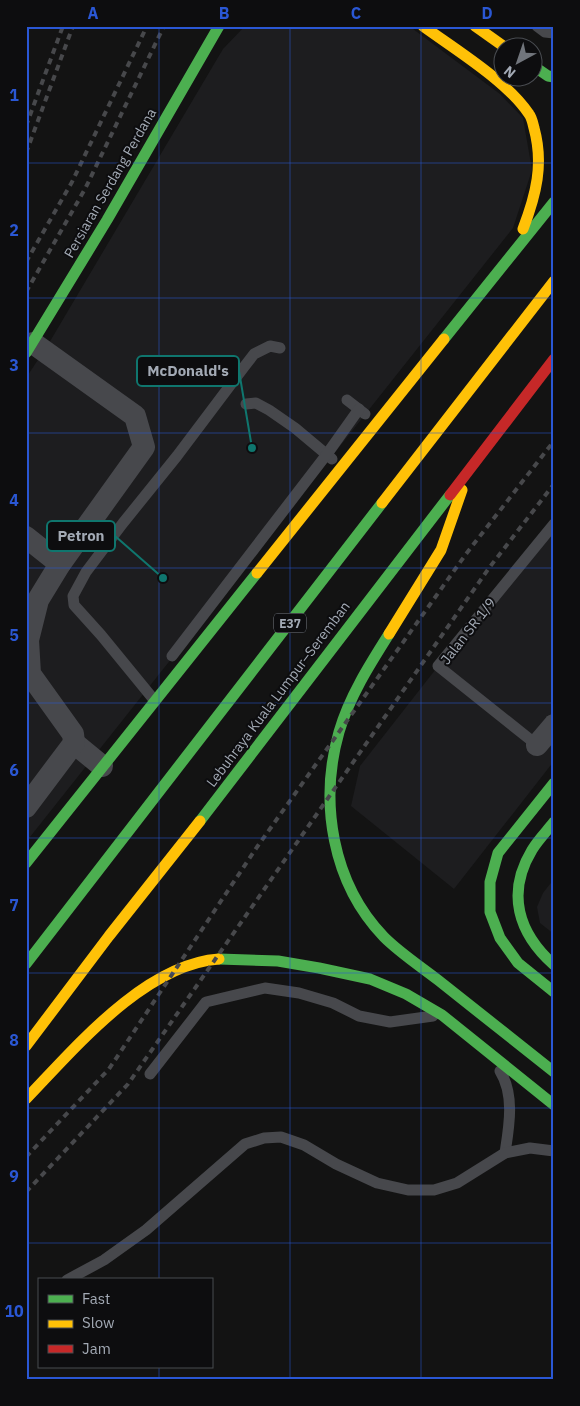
<svg xmlns="http://www.w3.org/2000/svg" width="580" height="1406" viewBox="0 0 580 1406" font-family="'IBM Plex Sans',sans-serif">
  <style>
    .built { fill: #1d1d1f }
    .lines { fill: none; stroke-linecap: round; stroke-linejoin: round }
    .lane { stroke: #47484c; stroke-width: 11 }
    .street { stroke: #47484c; stroke-width: 22 }
    .fast { stroke: #4caf50; stroke-width: 11 }
    .slow { stroke: #ffc107; stroke-width: 11 }
    .jam { stroke: #c62828; stroke-width: 11 }
    .rail { stroke: #47484b; stroke-width: 4; stroke-dasharray: 6 5; stroke-linecap: butt }
    .grid { fill: none; stroke: #2a57d4; stroke-width: 1; stroke-opacity: 0.55 }
    .labels { text-anchor: middle; dominant-baseline: central; stroke-width: 4; stroke-linejoin: round; paint-order: stroke }
    .shield { fill: #0d0d0f; stroke: #767b83; stroke-width: 1 }
    .shield-label { font-size: 12px; font-weight: bold; fill: #a3aab5 }
    .street-label { font-size: 14px; fill: #a3aab5; stroke: #0d0d0f }
    .leader { fill: none; stroke: #0f766e; stroke-width: 2 }
    .callout-dot { fill: #0f766e; stroke: #0d0d0f; stroke-width: 2 }
    .callout { fill: #0d0d0f; stroke: #0f766e; stroke-width: 2 }
    .callout-label { font-size: 15px; text-anchor: middle; font-weight: bold; fill: #a3aab5 }
    .neatline { fill: none; stroke: #2a57d4; stroke-width: 2 }
    .grid-label { font-size: 16px; text-anchor: middle; font-weight: bold; fill: #2a57d4 }
  </style>
  <rect width="100%" height="100%" fill="#131313"/>
  <g class="built">
    <path d="M245,26H409L500,94L523,118L532,170L513,228L26,842V378L49,343L223,49Z"/>
    <path d="M554,518V761L454,889L351,806L360,766Z"/>
    <path d="M554,879V934L540,923L537,907L543,893Z"/>
  </g>
  <g class="lines">
    <g class="lane">
      <path d="M537,26L545,32L554,33"/>
      <path d="M347,400L365,414"/>
      <path d="M246,404L256,403L269,410L295,428L332,459"/>
      <path d="M172,656L327,454L359,409"/>
      <path d="M155,701L101,635L74,605L73,596L86,572L123,523L177,456L244,367L254,354L270,346L280,348"/>
      <path d="M537,745L438,666L554,524"/>
      <path d="M500,1071C515,1095 509,1127 505,1153"/>
      <path d="M150,1074L206,1002L265,988L299,993L333,1003L359,1016L390,1022L433,1016"/>
      <path d="M67,1280L104,1260L146,1230L245,1144L264,1138L281,1137L304,1145L336,1164L377,1183L408,1190H434L457,1183L505,1153L530,1148L554,1151"/>
    </g>
    <g class="street">
      <path d="M26,537L60,564"/>
      <path d="M74,743L102,766"/>
      <path d="M537,745L554,725"/>
      <path d="M26,807L74,743L73,734L30,674L28,640L38,600L60,564L144,447L135,416L33,343"/>
    </g>
    <g class="fast">
      <path d="M532,65L548,76L554,77"/>
      <path d="M444,339L554,202"/>
      <path d="M26,353L107,220L219,26"/>
      <path d="M389,634C370,664 349,697 339,732C319,802 332,883 384,937C400,953 420,966 438,980C477,1011 515,1041 554,1072"/>
      <path d="M554,783L498,853L490,882V912L500,938L518,963L554,992"/>
      <path d="M200,821L450,495"/>
      <path d="M554,822C547,831 538,840 532,850C506,893 518,933 554,965"/>
      <path d="M26,863L257,573"/>
      <path d="M219,959L278,961L319,968L370,979L406,994L442,1015L554,1105"/>
      <path d="M26,964L382,503"/>
    </g>
    <g class="slow">
      <path d="M423,26C456,50 507,81 529,114C532,118 533,124 534,128C544,164 536,195 523,229"/>
      <path d="M475,26L506,48"/>
      <path d="M382,503L554,281"/>
      <path d="M257,573L444,339"/>
      <path d="M389,634L441,550L462,490"/>
      <path d="M26,1046L109,936L200,821"/>
      <path d="M26,1099C75,1048 145,964 219,959"/>
    </g>
    <path class="jam" d="M450,495L554,359"/>
    <g class="rail">
      <path d="M26,126L63,26"/>
      <path d="M26,153L73,26"/>
      <path d="M26,262L72,182L147,26"/>
      <path d="M26,292L85,189L164,26"/>
      <path d="M26,1157L109,1069L257,847L466,554L554,441"/>
      <path d="M26,1192L128,1084L489,568L554,484"/>
    </g>
  </g>
  <path class="grid" d="M159,26V1280M290,26V1380M421,26V1380M26,163H554M26,298H554M26,433H554M26,568H554M26,703H554M26,838H554M26,973H554M26,1108H554M26,1243H554M159,1367V1380"/>
  <g class="labels">
    <rect class="shield" x="274" y="613.5" width="32" height="19" rx="4"/>
    <g class="shield-label">
      <text x="290" y="623">E37</text>
    </g>
    <g class="street-label">
      <text transform="translate(110 183) rotate(-60)">Persiaran Serdang Perdana</text>
      <text transform="translate(468 631) rotate(-52)">Jalan SR 1/9</text>
      <text transform="translate(278 694) rotate(-53)">Lebuhraya Kuala Lumpur–Seremban</text>
    </g>
  </g>
  <path class="leader" d="M252 448L239 371M163 578L115 536"/>
  <g class="callout-dot">
    <circle cx="252" cy="448" r="5"/>
    <circle cx="163" cy="578" r="5"/>
  </g>
  <g class="callout">
    <rect x="137" y="356" width="102" height="30" rx="5"/>
    <rect x="47" y="521" width="68" height="30" rx="5"/>
  </g>
  <g class="callout-label">
    <text x="188" y="376">McDonald's</text>
    <text x="81" y="541">Petron</text>
  </g>
  <rect width="580" height="1406" fill="none" stroke="#0d0d0f" stroke-width="55"/>
  <rect x="38" y="1278" width="175" height="90" fill="#0d0d0f" stroke="#494c51"/>
  <rect x="48" y="1295" width="25" height="8" fill="#4caf50" stroke="#494c51"/>
  <text x="82" y="1304" font-size="15" fill="#a3aab5">Fast</text>
  <rect x="48" y="1320" width="25" height="8" fill="#ffc107" stroke="#494c51"/>
  <text x="82" y="1328" font-size="15" fill="#a3aab5">Slow</text>
  <rect x="48" y="1345" width="25" height="8" fill="#c62828" stroke="#494c51"/>
  <text x="82" y="1354" font-size="15" fill="#a3aab5">Jam</text>
  <g transform="translate(518 62) rotate(220)"><circle r="24" fill="#0d0d0f" stroke="#494c51"/>
  <path d="M0-4L9 19L0 12L-9 19Z" fill="#71757c"/>
  <text y="-8" font-size="14" font-weight="bold" text-anchor="middle" fill="#a3aab5">N</text>
  </g>
  <rect x="28" y="28" width="524" height="1350" class="neatline"/>
  <g class="grid-label">
    <text x="93" y="19">A</text>
    <text x="224" y="19">B</text>
    <text x="356" y="19">C</text>
    <text x="487" y="19">D</text>
    <text x="14" y="101">1</text>
    <text x="14" y="236">2</text>
    <text x="14" y="371">3</text>
    <text x="14" y="506">4</text>
    <text x="14" y="641">5</text>
    <text x="14" y="776">6</text>
    <text x="14" y="911">7</text>
    <text x="14" y="1046">8</text>
    <text x="14" y="1182">9</text>
    <text x="14" y="1317">10</text>
  </g>
</svg>
